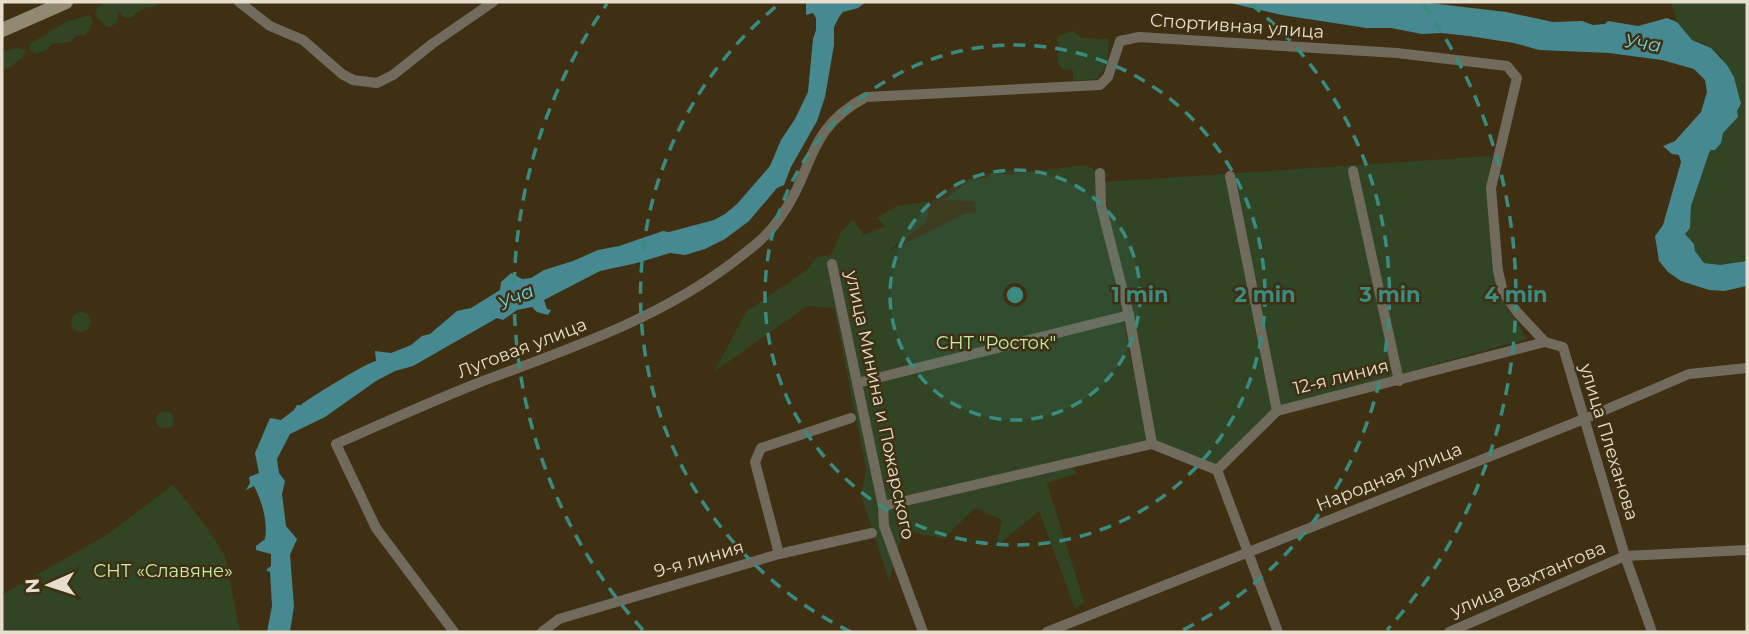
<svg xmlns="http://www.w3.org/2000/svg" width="1749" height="634" viewBox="0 0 1749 634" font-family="Montserrat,sans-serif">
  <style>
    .green { fill: #314424 }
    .water { fill: #478990 }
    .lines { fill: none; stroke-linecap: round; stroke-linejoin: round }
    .minor { stroke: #706b5d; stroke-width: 10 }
    .secondary { stroke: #928973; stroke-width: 14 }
    .ring { fill: none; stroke: #3a8b81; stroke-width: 3.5; stroke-dasharray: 12 9 }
    .labels { text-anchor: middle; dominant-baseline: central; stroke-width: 5; stroke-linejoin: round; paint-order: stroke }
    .street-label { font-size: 18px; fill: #e7decd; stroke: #3f3013 }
    .park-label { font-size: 18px; fill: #c4edaa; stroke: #3f3013 }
    .water-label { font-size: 19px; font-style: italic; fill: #6dd5e0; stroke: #3f3013 }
    .centre { fill: #3a8b81; stroke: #3f3013; stroke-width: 3.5 }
    .ring-label { font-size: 21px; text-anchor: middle; font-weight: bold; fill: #3a8b81; stroke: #3f3013; stroke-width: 5; stroke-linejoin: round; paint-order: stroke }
  </style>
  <rect width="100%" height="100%" fill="#3f3013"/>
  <g class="green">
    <path d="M159,2L156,6L140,10L131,18L123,17L118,11V22L110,27L106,26L95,16L97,8L103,3Z"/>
    <path d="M1671,2H1747V261L1720,265L1704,263L1695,251L1694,244L1685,234L1691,217V206L1709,153L1711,149L1715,150L1721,142L1722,133L1738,117L1737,112L1741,104L1734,77L1720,55L1703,43L1692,40L1677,22Z"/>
    <path d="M89,15L93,21L90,29L84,35L76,36L70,42L52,44L46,50L35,54L30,50V44L66,22Z"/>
    <path d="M1073,31L1082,38L1109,39L1107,64L1097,79L1073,81V70L1062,69L1057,61L1059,48L1057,36Z"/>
    <path d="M18,48L26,50L25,54C20,60 9,68 2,71V52Z"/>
    <path d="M1492,156L1487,189L1500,295L1527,339L1272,409L1217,467L1154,442L1103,182Z"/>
    <path d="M1084,165L1110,175L1096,182L1101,216L1148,440L1073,458L1076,474L1047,483L1084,602L1075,609L1039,511L996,547L1002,520L975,508L944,538L903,531L889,581L861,495L866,469L834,308L807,306L714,372L746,312L808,269L817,257L831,255L841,232L853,220L864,235L885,226L877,218L897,206L930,201L926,222L887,252L964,214L977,212L974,201L944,200L970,180L987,178L995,170L1006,175Z"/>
    <circle cx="81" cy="322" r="10"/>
    <circle cx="165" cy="420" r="9"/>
    <path d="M173,485L203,522L225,556L240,632H2V595L108,534Z"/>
  </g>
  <g class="water">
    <path d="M806,2H866L858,8L843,12L839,17L834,27V45L825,97L817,121L791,167L784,185L777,188L749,221L725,239L705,249L685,255L670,253L637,263L600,271L544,300L547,309L551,310L548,315L537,312L532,307L517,310L503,320L497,318L413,366L395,371L376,381L325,417L290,434L277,459L279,473L285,481L282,494L286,526L297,539L290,555L294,606L290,632H267L272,606L270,572L266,570L271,566V554L256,550V546L265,539C268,522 262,501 254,486L246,490L250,483L249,477L259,473L255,453L270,418L281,420L294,410L297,405H301C309,398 368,362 376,361L375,351L391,353L411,345L422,336L430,334L457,311L471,308L500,290L501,282L511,273L522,279L531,278L544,270L573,261L598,250L619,246L663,231L669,232L714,220L725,214L737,204L770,166L781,140L795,119L808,92L813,39L816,30V18L813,13L806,15Z"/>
    <path d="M1226,2H1421L1506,12L1553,22L1582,21L1593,25L1605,24L1608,21L1638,26L1667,18L1677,22L1692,40L1711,48L1727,65L1734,77L1741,104L1737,111L1738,117L1723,133L1721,143L1715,150H1711L1709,153L1691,206L1690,228L1685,234L1694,244L1695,251L1704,263L1720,265L1747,261V286L1724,291L1709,290L1681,281L1668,272L1659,261L1655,236L1663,225L1681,162L1679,155L1672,154L1663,146L1675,141L1701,112L1707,92L1705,80L1694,69L1662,60L1609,53L1539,50L1514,43L1469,36L1441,33L1422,34L1391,28H1366L1282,15Z"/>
  </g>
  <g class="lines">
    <g class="minor">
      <path d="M239,2L270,26L303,40L342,74L353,80L377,83L393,75L432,44L493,2"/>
      <path d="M1353,171L1399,381"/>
      <path d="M1100,173L1101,205L1129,315L1152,444"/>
      <path d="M1230,176L1277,411"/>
      <path d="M832,264L883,506L884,526L923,632"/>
      <path d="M857,383L1129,315"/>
      <path d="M1217,470L1278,632"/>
      <path d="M883,506L1152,444L1217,470L1277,411L1545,342"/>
      <path d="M779,554L755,462L761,448L851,418"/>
      <path d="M454,632L376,528L336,444C383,423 430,402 478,383C565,350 657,320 732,263C749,250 767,237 779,219C815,171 804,130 866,97L1100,85L1108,77L1120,41L1139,37L1397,53L1507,66L1517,78L1491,188L1498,271L1503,292L1517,312L1545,342L1563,347L1625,556L1652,632"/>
      <path d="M542,632L559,619L779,554L872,533"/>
      <path d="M1047,632L1584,419L1689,374L1747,368"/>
      <path d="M1449,632L1625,556L1747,550"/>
    </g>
    <path class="secondary" d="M2,30L66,2"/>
  </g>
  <circle cx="1015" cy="295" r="125" fill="#3a8b81" fill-opacity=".12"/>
  <g class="ring">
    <circle cx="1015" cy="295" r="125"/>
    <circle cx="1015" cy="295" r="250"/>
    <path d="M851 632A375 375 0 0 1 779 4M1251 4A375 375 0 0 1 1179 632"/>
    <path d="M643 630A501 501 0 0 1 607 4M1423 4A501 501 0 0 1 1387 630"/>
  </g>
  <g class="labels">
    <g class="street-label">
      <text transform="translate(1237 26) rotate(4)">Спортивная улица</text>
      <text transform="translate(522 348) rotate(-21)">Луговая улица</text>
      <text transform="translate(1341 377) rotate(-14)">12-я линия</text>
      <text transform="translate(880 405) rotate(78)">улица Минина и Пожарского</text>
      <text transform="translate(1609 442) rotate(73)">улица Плеханова</text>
      <text transform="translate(1389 477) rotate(-22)">Народная улица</text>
      <text transform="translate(699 559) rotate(-16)">9-я линия</text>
      <text transform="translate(1528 579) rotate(-23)">улица Вахтангова</text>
    </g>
    <g class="park-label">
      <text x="996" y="343">СНТ "Росток"</text>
      <text x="163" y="571">СНТ «Славяне»</text>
    </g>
    <g class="water-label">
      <text transform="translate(1643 43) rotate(8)">Уча</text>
      <text transform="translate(516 297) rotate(-25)">Уча</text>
    </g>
  </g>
  <circle cx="1015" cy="295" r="10" class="centre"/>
  <g class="ring-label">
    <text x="1140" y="302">1 min</text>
    <text x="1265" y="302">2 min</text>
    <text x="1390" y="302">3 min</text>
    <text x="1516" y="302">4 min</text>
  </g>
  <rect width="1749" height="634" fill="none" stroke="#e7decd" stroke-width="7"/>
  <g transform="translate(49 585) rotate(267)" stroke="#3f3013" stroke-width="5" paint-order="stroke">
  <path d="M0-5L12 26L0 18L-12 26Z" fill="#e7decd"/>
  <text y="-10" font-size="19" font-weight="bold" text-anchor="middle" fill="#e7decd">N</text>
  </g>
</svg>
